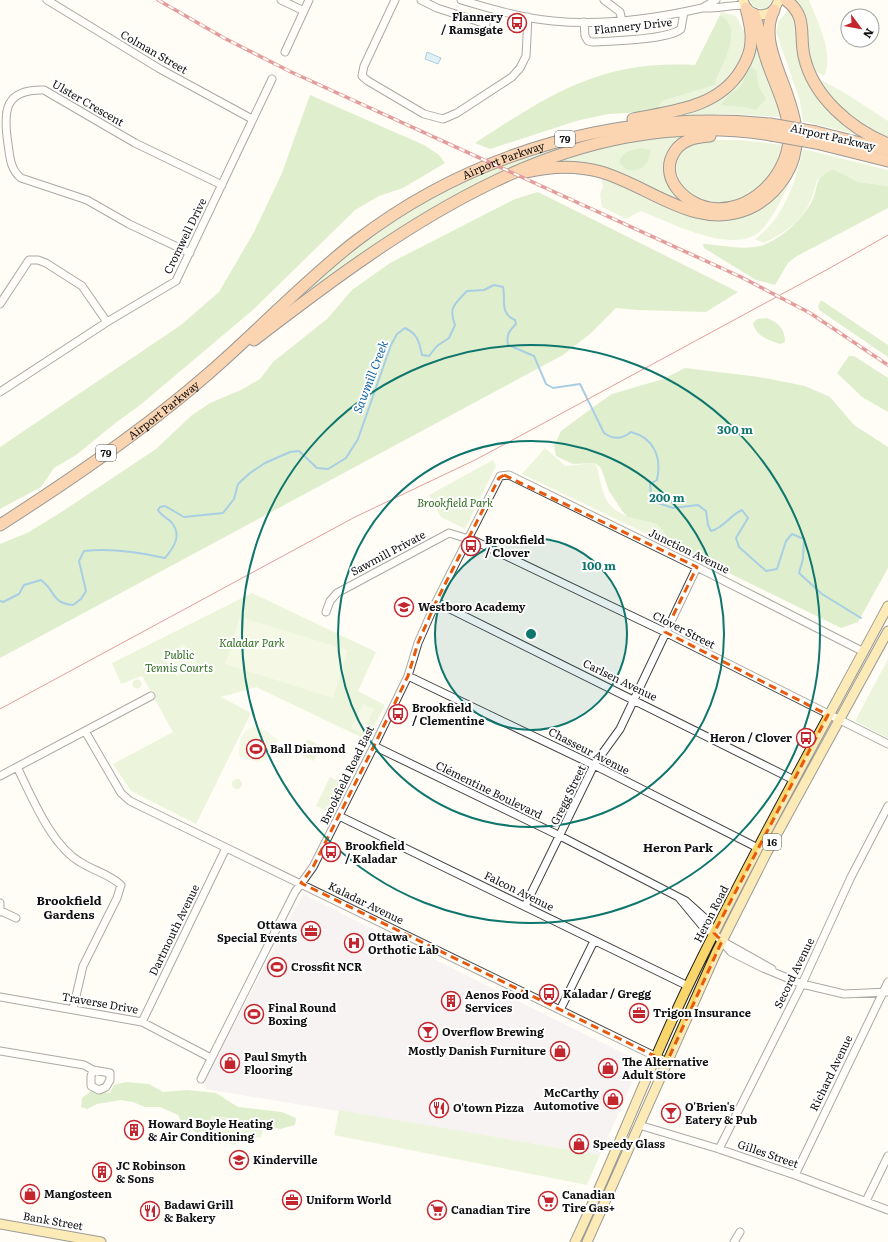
<svg xmlns="http://www.w3.org/2000/svg" width="888" height="1242" font-family="Literata,serif">
<style>
.industrial{fill:#eee6ef}
.green{fill:#d5ebbd}
.forest{fill:#b9dc9c}
.pitch{fill:#e6f2cf}
.water{fill:#b9e0f7;stroke:#3f96cf}
.lines{fill:none;stroke-linecap:round;stroke-linejoin:round}
.stream{stroke:#3f96cf;stroke-width:2}
.minor-casing{stroke:#444;stroke-width:9}
.major-casing{stroke:#222;stroke-width:11}
.highway-casing{stroke:#222;stroke-width:13}
.minor{stroke:#fff;stroke-width:7}
.major{stroke:#f9d66b;stroke-width:9}
.highway{stroke:#f5a25d;stroke-width:11}
.tram{stroke:#c4262e;stroke-width:1}
.rail-casing{stroke:#c4262e;stroke-width:3.5}
.rail{stroke:#fff;stroke-width:2;stroke-dasharray:6;stroke-linecap:butt}
.highway-bridge-casing{stroke:#222;stroke-width:13;stroke-linecap:butt}
.highway-bridge{stroke:#f5a25d;stroke-width:11}
.marked{fill:none;stroke:#e8590c;stroke-width:3;stroke-dasharray:8 5;stroke-linejoin:round}
.ring{fill:none;stroke:#0f766e;stroke-width:2}
.labels{text-anchor:middle;stroke-width:4;stroke-linejoin:round;paint-order:stroke}
.shield{fill:#fff;stroke:#585858;stroke-width:1}
.shield-label{font-size:10px;font-weight:bold;fill:#111}
.poi-label{font-size:11px;font-weight:bold;fill:#111;stroke:#fff;text-anchor:start}
.street-label{font-size:11px;fill:#111;stroke:#fff}
.park-label{font-size:11px;font-style:italic;fill:#2f6b1f;stroke:#fff}
.water-label{font-size:12px;font-style:italic;fill:#1768a6;stroke:#fff}
.neighbourhood-label{font-size:12px;font-weight:bold;fill:#111;stroke:#fff}
.centre{fill:#0f766e;stroke:#fff;stroke-width:2}
.ring-label{font-size:12px;text-anchor:middle;font-weight:bold;fill:#0f766e;stroke:#fff;stroke-width:4;stroke-linejoin:round;paint-order:stroke}
</style>
<rect width="100%" height="100%" fill="#fffdf5"/>
<path class="industrial" d="M303,894l338,168 -41,93 -394,-66 -1,-10z"/>
<path class="green" d="M750,0h22l-4,7 -6,2 -9,-3z
M795,0h14c8,21 26,54 15,76l-11,-7 -5,-17 -3,-38z
M791,6l4,6 7,52 58,69 -1,2 -56,-14 -3,-20 -24,-69 3,-11z
M721,12l15,4 10,19 1,14 -8,16 -15,19 -14,9 -18,8 -34,8 4,-8 53,-16 8,-22 3,-44 -6,-4z
M753,48h7l6,26 15,43 -57,-3 -45,1 37,-14z
M819,79l26,14 43,28v18c-36,-17 -47,-28 -69,-60z
M629,132l-40,9 -45,14 -68,30 -54,30 -113,75 -2,-2 57,-49 42,-29 83,-42 97,-30z
M685,135l-18,30 23,38 -18,-3 -117,-37v-2l56,-16z
M706,140h36l42,5c-3,8 -5,19 -10,26 -9,15 -29,27 -45,30 -23,6 -54,-10 -53,-36 0,-5 2,-14 7,-17 5,-4 16,-6 23,-8z
M803,149l85,21v16l-30,-4 -23,-12 -18,10c-8,35 -21,47 -53,63l-9,-4c28,-19 41,-58 48,-90z
M799,156c-4,17 -12,32 -20,48 -6,11 -13,24 -24,31 -29,17 -86,-13 -114,-24l-15,8 -24,-12 -2,-13 3,-7 -2,-10 90,40 24,4 18,-2 17,-5 17,-9 11,-11z
M545,448l20,18 30,-3c6,13 5,31 16,43 11,12 30,13 45,18 6,1 12,10 17,14l-1,8 -150,-72z
M493,460l3,6 -31,63 -24,-12 -12,-22z
M252,593l124,59 -18,39 27,14 -18,35 -111,-53 -35,10 30,16 -55,111 -65,-33 -18,-27 60,-32 -31,-56 -21,8 -9,-21z
M888,659v79l-33,-17z
M132.5 684a4.5 4.5 0 1 1 9 0a4.5 4.5 0 1 1-9 0Z
M307,739l14,7 -7,15 -14,-7z
M330,777l11,5 -14,29 -11,-5z
M232 784a5 5 0 1 1 10 0a5 5 0 1 1-10 0Z
M339,1110l261,45 -13,30 -253,-50z
M211,1114l53,11 -3,13 -22,-5 -3,12 -31,-6z"/>
<path class="forest" d="M720,15c26,14 0,50 -5,70l-53,16 -4,8 -13,3 -37,2 -32,7 -86,28 -15,-6c76,-49 125,-83 220,-78z
M751,67c9,4 5,12 8,20 2,4 5,8 7,12l-10,11 -11,-3 -24,-2 1,-2 10,-11 7,-4 4,-5 1,-10z
M310,95l114,50 15,10 6,8 -42,25 -24,8 -24,14 -101,99 -115,97 -21,15 -42,34 -22,13 -13,19 -41,22v-62l181,-122 38,-33 35,-60 28,-59z
M640,148l10,2c2,18 -21,29 -31,12 3,-10 12,-12 21,-14z
M831,170h4l23,12 30,4v22l-91,48 -9,7 -13,22 -19,-5 -52,-32 -1,-4h4c17,2 36,6 53,2 20,-6 41,-25 51,-43 9,-16 1,-23 20,-33z
M538,192l200,100 -32,20 -68,-2 -22,-2 -26,26 -27,21 -563,303v-114l29,-12 34,-21 93,-62 36,-34 18,-12 31,-13 19,-11 13,-17 54,-43 25,-29 38,-27 125,-64z
M821,300l67,45v12l-69,-47 -1,-4z
M767,318c12,5 18,11 18,24l-4,2c-11,-3 -26,-8 -28,-21l4,-4z
M849,356h5l34,22v34l-26,-15 -25,-24z
M685,368l74,9 46,9 25,11 24,28 34,22v121l-30,54 -17,6 -163,-80 -21,-24 -29,-7 -5,-5 -14,-21 -8,-23 -6,-5 -22,1 -17,-8 -2,-10 7,-15 38,-28 13,-9 51,-15z
M126,1082l23,2 14,8 24,-2 29,3 22,14 44,5 14,6 -1,7 -15,4 -20,-5 -19,-2 -16,-5 -13,-1 -7,14 -8,3 -15,-9 -4,-9 -18,-8h-15l-12,-5 -12,-2 -24,4 -10,5 -6,-2 1,-9 10,-8 18,3 4,-8z"/>
<path class="pitch" d="M240,617l108,33 -15,48 -108,-34z
M184,644l13,18 -8,7 -14,-19z
M172,652l14,19 -9,6 -13,-18z
M363,704l11,5 -11,24 -12,-5z
M254,726l8,2 16,12c-15,25 -12,26 -39,16 0,-14 1,-24 15,-30z"/>
<path class="water" d="M427,52l14,6 -3,6 -13,-5z"/>
<g class="lines">
<path class="stream" d="M0,601l3,1 16,-8 5,-9 17,-5c15,11 10,23 32,25l8,-6 5,-8 -7,-30 5,-10c28,-3 54,1 81,7 9,-11 17,-22 7,-35 -4,-5 -11,-7 -14,-13l2,-3 5,-1 19,11 39,-4 11,-14 4,-15 12,-11 15,-10 25,-11 9,-1 18,17 11,1 18,-11 12,-19 33,-94 6,-11 8,-6c13,6 14,14 17,27l7,1 8,-10 12,-8 6,-13c-7,-18 0,-21 12,-34l17,-1 10,-5 9,2c3,13 -4,26 12,33l1,4c-7,7 -10,11 -8,21l26,11 12,28 7,4 27,-4 24,49c10,7 18,6 27,-1 23,6 31,25 26,48l-7,4 1,10 4,8 18,6 25,-3 8,6 2,14 3,6c13,-3 19,-16 31,-21l6,8 -12,20 3,9 27,24 11,-2 9,-28 6,-7 12,5 -1,20 -4,14 23,21 39,24"/>
<g class="minor-casing">
<path id="minor" d="M47,0l113,69 92,50
M281,0l23,11
M395,0l-31,66 -2,10 6,5 56,33 19,5 14,-6 55,-36 8,-9 6,-12 2,-39
M421,0l16,8 49,16
M461,0c30,9 61,18 92,21 50,5 101,-2 149,-13 14,1 29,-3 43,-3
M604,0l16,12 2,9
M702,8l14,-8
M584,22l1,14 3,5 4,1c20,-1 76,-2 89,-13l3,-17
M285,52l24,-52
M190,253l-61,-29 -42,-24 -66,-22c-11,-9 -11,-21 -13,-34 -5,-33 -4,-55 36,-54l91,53 87,42
M0,304l29,-44h9l8,3 36,23 25,36
M0,392l107,-70 69,-41 96,-202
M436,602l358,178
M326,612l4,-11 7,-8 112,-60 26,8 190,91 223,112
M408,676l194,93 156,79
M85,731l36,62 9,8 537,261
M374,746l186,90 126,65 21,19 7,13 17,19 32,16 39,16 42,10 44,-2
M17,767c15,30 34,78 63,95 14,9 29,12 41,23l-4,13 -34,68 -10,43
M0,776l151,-80
M339,816l349,170
M680,899l24,29 10,5
M0,903v9
M525,906l69,-141 26,-36 77,-162
M1,911l15,7
M722,941l50,28
M0,997l142,25 69,36
M560,1010l34,-69
M142,1022l84,-174
M0,1051l84,14 9,5 17,3v7l-4,7 -7,3 -8,-4v-10l2,-6
M201,1079l94,-187 18,-25 61,-121 34,-70 10,-33 18,-41 64,-126 9,-1 6,3 182,89 167,85
M639,1125l80,24 76,26 93,35
M719,1149l83,-165 49,-107 37,-71
M795,1175l93,-193
M866,1201l22,-45
M734,1242l6,-10"/>
</g>
<g class="major-casing">
<path id="major" d="M743,0c4,15 19,19 31,10l5,-10
M0,1224l101,18
M575,1242c40,-85 73,-173 114,-258 62,-128 132,-253 199,-378
M587,1242l129,-289 51,-101 121,-221"/>
</g>
<g class="highway-casing">
<g id="highway">
<path d="M786,0c22,17 13,33 18,56 9,41 47,73 84,88"/>
<path d="M633,119c39,-8 85,-11 108,-49 5,-8 10,-18 10,-29 1,-11 -2,-22 -5,-33"/>
<path d="M816,132l72,18"/>
<path d="M710,136c-13,1 -27,3 -35,15 -17,25 8,52 34,57 40,7 78,-31 80,-69 1,-29 -15,-55 -23,-81 -5,-15 -6,-29 -12,-44"/>
<path d="M816,143l72,18"/>
<path d="M526,172c25,-6 50,-7 75,0 49,14 94,59 147,37 16,-7 29,-19 38,-34 36,-60 -36,-119 -12,-165"/>
<path d="M254,340c151,-116 315,-237 517,-205"/>
<path id="s1" d="M0,525c72,-46 144,-95 208,-151 50,-43 95,-92 148,-133 117,-90 267,-132 414,-117"/>
</g>
</g>
<use href="#minor" class="minor"/>
<use href="#major" class="major"/>
<use href="#highway" class="highway"/>
<path class="tram" d="M0,709l355,-192 120,-57 43,-23 312,-169 58,-33"/>
<g class="rail-casing">
<path id="rail" d="M158,0l66,38 65,33 452,206 69,36 78,52"/>
</g>
<use href="#rail" class="rail"/>
<g class="highway-bridge-casing">
<path id="highway-bridge" d="M770,124l46,8
M771,135l45,8"/>
</g>
<use href="#highway-bridge" class="highway-bridge"/>
</g>
<path d="M0 0H888V1242H0ZM504,475l193,92 -32,65 163,83 -114,218 8,8 -55,121 -366,-179 12,-16 61,-121 34,-70 10,-33 18,-41 63,-124z" fill="#fffdf5" fill-opacity=".55" fill-rule="evenodd"/>
<path class="marked" d="M504,475l193,92 -32,65 163,83 -114,218 8,8 -55,121 -366,-179 12,-16 61,-121 34,-70 10,-33 18,-41 63,-124z"/>
<circle cx="531" cy="634" r="96" fill="#0f766e" fill-opacity=".12"/>
<g class="ring">
<circle cx="531" cy="634" r="96"/>
<circle cx="531" cy="634" r="193"/>
<circle cx="531" cy="634" r="289"/>
</g>
<defs>
<g id="bus-ring" transform="scale(1)"><circle r="9.5" fill="#fff" stroke="#c4262e" stroke-width="1.5"/><path d="M-5-6H5V4H4V6H2V4H-2V6H-4V4H-5ZM-3.5-4V0h7V-4ZM-3.5 1.2v1.5H-2V1.2ZM2 1.2v1.5H3.5V1.2Z" fill="#c4262e"/></g>
<g id="school-ring" transform="scale(1)"><circle r="9.5" fill="#fff" stroke="#c4262e" stroke-width="1.5"/><path d="M0-5L7-2L0 1L-7-2ZM-4 1L0 2.5L4 1V4Q0 6-4 4Z" fill="#c4262e"/></g>
<g id="stadium-ring" transform="scale(1)"><circle r="9.5" fill="#fff" stroke="#c4262e" stroke-width="1.5"/><path d="M0-5a6.5 5 0 1 0 0 10a6.5 5 0 1 0 0-10ZM-3.5-1.8h7v3.6h-7Z" fill="#c4262e"/></g>
<g id="office-ring" transform="scale(1)"><circle r="9.5" fill="#fff" stroke="#c4262e" stroke-width="1.5"/><path d="M-6-3h4V-5.5h4V-3h4V5H-6ZM-1-4.5V-3h2v-1.5ZM-6 0V1H6V0Z" fill="#c4262e"/></g>
<g id="hospital-ring" transform="scale(1)"><circle r="9.5" fill="#fff" stroke="#c4262e" stroke-width="1.5"/><path d="M-5-5h3v3.5h4V-5h3V5h-3V1.5h-4V5h-3Z" fill="#c4262e"/></g>
<g id="building-ring" transform="scale(1)"><circle r="9.5" fill="#fff" stroke="#c4262e" stroke-width="1.5"/><path d="M-4-6H4V6H1V3H-1V6H-4ZM-2.5-4.3h1.7v1.8h-1.7ZM.8-4.3h1.7v1.8H.8ZM-2.5-1h1.7V.8h-1.7ZM.8-1h1.7V.8H.8Z" fill="#c4262e"/></g>
<g id="bar-ring" transform="scale(1)"><circle r="9.5" fill="#fff" stroke="#c4262e" stroke-width="1.5"/><path d="M-6-5H6L.8 .8V4.5H3.5V6h-7V4.5H-.8V.8Z" fill="#c4262e"/></g>
<g id="shop-ring" transform="scale(1)"><circle r="9.5" fill="#fff" stroke="#c4262e" stroke-width="1.5"/><path d="M-5-2.5h2.3a2.7 3.5 0 0 1 5.4 0H5L5.5 6h-11ZM-1.5-2.5h3a1.5 2.3 0 0 0-3 0Z" fill="#c4262e"/></g>
<g id="restaurant-ring" transform="scale(1)"><circle r="9.5" fill="#fff" stroke="#c4262e" stroke-width="1.5"/><path d="M-5-6h1v4h1v-4h1v4h1v-4h1v5L-1.5 .5V6h-2V.5L-5-1ZM5-6V6H3V1.5H1.5Q1.5-4 5-6Z" fill="#c4262e"/></g>
<g id="supermarket-ring" transform="scale(1)"><circle r="9.5" fill="#fff" stroke="#c4262e" stroke-width="1.5"/><path d="M-6-5.5h2.5l.6 2H6L4.5 2H-2.5L-4.4-4H-6ZM-1.5 3.2a1.3 1.3 0 1 0 .1 0ZM3 3.2a1.3 1.3 0 1 0 .1 0Z" fill="#c4262e"/></g>
</defs>
<g fill-rule="evenodd">
<use href="#bus-ring" x="517" y="23"/>
<use href="#bus-ring" x="471" y="546"/>
<use href="#school-ring" x="404" y="607"/>
<use href="#bus-ring" x="398" y="714"/>
<use href="#bus-ring" x="806" y="738"/>
<use href="#stadium-ring" x="256" y="749"/>
<use href="#bus-ring" x="331" y="852"/>
<use href="#office-ring" x="311" y="931"/>
<use href="#hospital-ring" x="354" y="943"/>
<use href="#stadium-ring" x="277" y="967"/>
<use href="#bus-ring" x="549" y="994"/>
<use href="#building-ring" x="451" y="1001"/>
<use href="#office-ring" x="639" y="1013"/>
<use href="#stadium-ring" x="254" y="1014"/>
<use href="#bar-ring" x="428" y="1032"/>
<use href="#shop-ring" x="560" y="1051"/>
<use href="#shop-ring" x="230" y="1063"/>
<use href="#shop-ring" x="608" y="1068"/>
<use href="#shop-ring" x="613" y="1099"/>
<use href="#restaurant-ring" x="439" y="1108"/>
<use href="#bar-ring" x="671" y="1113"/>
<use href="#building-ring" x="134" y="1130"/>
<use href="#shop-ring" x="579" y="1144"/>
<use href="#school-ring" x="239" y="1160"/>
<use href="#building-ring" x="102" y="1172"/>
<use href="#shop-ring" x="30" y="1194"/>
<use href="#office-ring" x="292" y="1200"/>
<use href="#supermarket-ring" x="548" y="1201"/>
<use href="#supermarket-ring" x="437" y="1210"/>
<use href="#restaurant-ring" x="150" y="1211"/>
</g>
<g class="labels">
<g class="shield">
<rect x="555" y="131" width="20" height="16" rx="3"/>
<rect x="96" y="445" width="20" height="16" rx="3"/>
<rect x="763" y="834" width="18" height="16" rx="3"/>
</g>
<g class="shield-label">
<text x="565" y="143">79</text>
<text x="106" y="457">79</text>
<text x="772" y="846">16</text>
</g>
<g class="poi-label">
<text x="503" y="21" text-anchor="end">Flannery<tspan x="503" dy="13">/ Ramsgate</tspan></text>
<text x="485" y="544">Brookfield<tspan x="485" dy="13">/ Clover</tspan></text>
<text x="418" y="611">Westboro Academy</text>
<text x="412" y="712">Brookfield<tspan x="412" dy="13">/ Clementine</tspan></text>
<text x="792" y="742" text-anchor="end">Heron / Clover</text>
<text x="270" y="753">Ball Diamond</text>
<text x="345" y="850">Brookfield<tspan x="345" dy="13">/ Kaladar</tspan></text>
<text x="297" y="929" text-anchor="end">Ottawa<tspan x="297" dy="13">Special Events</tspan></text>
<text x="368" y="941">Ottawa<tspan x="368" dy="13">Orthotic Lab</tspan></text>
<text x="291" y="971">Crossfit NCR</text>
<text x="563" y="998">Kaladar / Gregg</text>
<text x="465" y="999">Aenos Food<tspan x="465" dy="13">Services</tspan></text>
<text x="268" y="1012">Final Round<tspan x="268" dy="13">Boxing</tspan></text>
<text x="653" y="1017">Trigon Insurance</text>
<text x="442" y="1036">Overflow Brewing</text>
<text x="546" y="1055" text-anchor="end">Mostly Danish Furniture</text>
<text x="244" y="1061">Paul Smyth<tspan x="244" dy="13">Flooring</tspan></text>
<text x="622" y="1066">The Alternative<tspan x="622" dy="13">Adult Store</tspan></text>
<text x="599" y="1097" text-anchor="end">McCarthy<tspan x="599" dy="13">Automotive</tspan></text>
<text x="685" y="1111">O'Brien's<tspan x="685" dy="13">Eatery &amp; Pub</tspan></text>
<text x="453" y="1112">O'town Pizza</text>
<text x="148" y="1128">Howard Boyle Heating<tspan x="148" dy="13">&amp; Air Conditioning</tspan></text>
<text x="593" y="1148">Speedy Glass</text>
<text x="253" y="1164">Kinderville</text>
<text x="116" y="1170">JC Robinson<tspan x="116" dy="13">&amp; Sons</tspan></text>
<text x="44" y="1198">Mangosteen</text>
<text x="562" y="1199">Canadian<tspan x="562" dy="13">Tire Gas+</tspan></text>
<text x="306" y="1204">Uniform World</text>
<text x="164" y="1209">Badawi Grill<tspan x="164" dy="13">&amp; Bakery</tspan></text>
<text x="451" y="1214">Canadian Tire</text>
</g>
<g class="street-label">
<text transform="translate(633 26) rotate(-6)" y="4">Flannery Drive</text>
<text transform="translate(154 52) rotate(30)" y="4">Colman Street</text>
<text transform="translate(88 103) rotate(30)" y="4">Ulster Crescent</text>
<text transform="translate(833 137) rotate(13)" y="4">Airport Parkway</text>
<text dy="4" stroke="none"><textPath href="#s1" startOffset="625">Airport Parkway</textPath></text>
<text transform="translate(185 236) rotate(-64)" y="4">Cromwell Drive</text>
<text dy="4" stroke="none"><textPath href="#s1" startOffset="200">Airport Parkway</textPath></text>
<text transform="translate(689 551) rotate(26)" y="4">Junction Avenue</text>
<text transform="translate(388 553) rotate(-28)" y="4">Sawmill Private</text>
<text transform="translate(684 630) rotate(27)" y="4">Clover Street</text>
<text transform="translate(620 680) rotate(26)" y="4">Carlsen Avenue</text>
<text transform="translate(589 751) rotate(27)" y="4">Chasseur Avenue</text>
<text transform="translate(347 775) rotate(-64)" y="4">Brookfield Road East</text>
<text transform="translate(489 790) rotate(26)" y="4">Clémentine Boulevard</text>
<text transform="translate(568 795) rotate(-64)" y="4">Gregg Street</text>
<text transform="translate(519 891) rotate(26)" y="4">Falcon Avenue</text>
<text transform="translate(366 903) rotate(26)" y="4">Kaladar Avenue</text>
<text transform="translate(711 914) rotate(-63)" y="4">Heron Road</text>
<text transform="translate(174 930) rotate(-64)" y="4">Dartmouth Avenue</text>
<text transform="translate(794 973) rotate(-64)" y="4">Secord Avenue</text>
<text transform="translate(100 1003) rotate(10)" y="4">Traverse Drive</text>
<text transform="translate(831 1073) rotate(-64)" y="4">Richard Avenue</text>
<text transform="translate(768 1154) rotate(19)" y="4">Gilles Street</text>
<text transform="translate(53 1221) rotate(10)" y="4">Bank Street</text>
</g>
<g class="park-label">
<text x="455" y="507">Brookfield Park</text>
<text x="252" y="647">Kaladar Park</text>
<text x="179" y="659">Public<tspan x="179" dy="13">Tennis Courts</tspan></text>
</g>
<g class="water-label">
<text transform="translate(371 377) rotate(-69)" y="4">Sawmill Creek</text>
</g>
<g class="neighbourhood-label">
<text x="678" y="852">Heron Park</text>
<text x="69" y="905">Brookfield<tspan x="69" dy="14">Gardens</tspan></text>
</g>
</g>
<circle cx="531" cy="634" r="6" class="centre"/>
<g class="ring-label">
<text x="735" y="434">300 m</text>
<text x="667" y="502">200 m</text>
<text x="599" y="570">100 m</text>
</g>
<g transform="translate(860 28) rotate(122)"><circle r="19" fill="#ffffff" stroke="#a0a0a0"/>
<path d="M0-3L7 15L0 10L-7 15Z" fill="#c4262e"/>
<text y="-6" font-size="11" font-weight="bold" text-anchor="middle" fill="#111111">N</text>
</g>
</svg>
